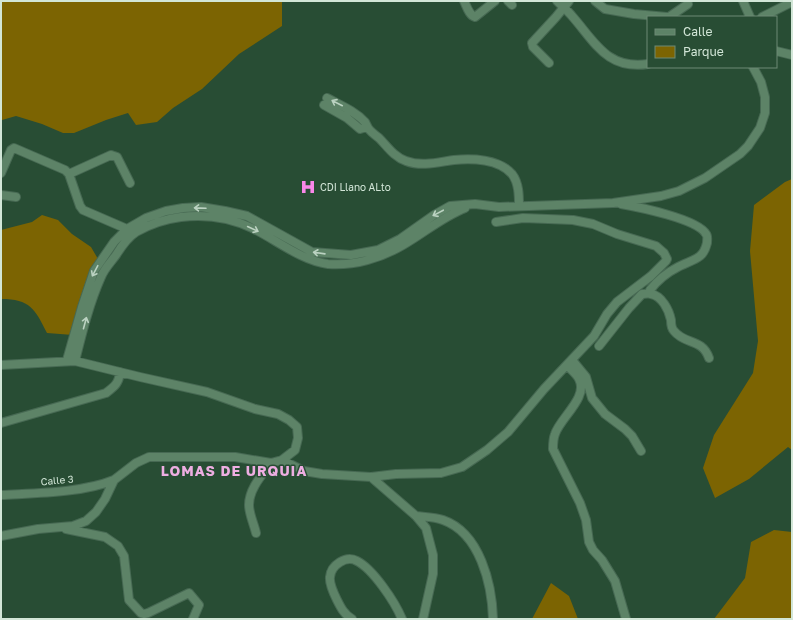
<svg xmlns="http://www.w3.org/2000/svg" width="793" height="620" font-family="'Golos Text',sans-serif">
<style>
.green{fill:#7c6402}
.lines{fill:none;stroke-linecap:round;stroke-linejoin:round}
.minor-casing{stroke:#476953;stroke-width:10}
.minor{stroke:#5d8367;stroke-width:8}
.oneway{stroke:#bbd2c1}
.labels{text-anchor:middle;stroke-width:3;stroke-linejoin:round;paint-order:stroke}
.poi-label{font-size:10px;fill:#d2e6d7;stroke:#284d34;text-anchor:start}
.street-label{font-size:10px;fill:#d2e6d7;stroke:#284d34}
.district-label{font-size:14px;font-weight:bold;letter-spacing:1px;fill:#eeaee2;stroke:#284d34}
</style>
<rect width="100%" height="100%" fill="#284d34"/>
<path class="green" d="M1,1h281v25l-43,28 -37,35 -29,19 -16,14 -21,3 -8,-12 -22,7 -32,13h-11l-21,-9 -26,-8 -14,4 -1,2z
M792,179v271l-4,-3 -39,32 -34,19 -12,-30 11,-33 39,-62 5,-32 -8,-90 4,-46 31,-23z
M42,215l16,5 14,14 19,13 7,12 -25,76 -26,-2c-12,-24 -17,-34 -46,-34v-69l31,-8z
M774,530l18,2v87h-78l31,-41 6,-36z
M551,583l18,13 9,23h-46z"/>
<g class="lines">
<g class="minor-casing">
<path id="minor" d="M464,1c3,6 5,14 11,16l20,-16
M508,1l4,4
M557,1c5,5 11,10 15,15 23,26 35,54 76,48
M595,1l10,8 29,5 33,3
M743,1l7,16
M669,17l19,-13
M762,17l30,-15
M776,51l16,4
M549,63l-16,-16 -1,-4 24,-26 13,-16
M327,98c13,7 28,13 38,24 1,2 2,4 3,6 2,3 7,7 11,10 8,8 15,19 27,23 16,6 33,1 48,-1 18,-2 45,-1 58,14 7,9 7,22 7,32
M324,105l23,13 13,11 7,-2
M1,173l10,-23 3,-2 51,22 4,4 11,32 3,4 44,19
M69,174l42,-19 6,2 13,26
M1,195l15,2
M621,204c17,3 77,15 85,30 2,2 1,6 1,9 -1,4 -3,10 -7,13 -6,5 -15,7 -22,11 -10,5 -21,14 -28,23l1,4
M599,346l30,-38 13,-14c3,0 6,-1 9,0 11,2 18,16 20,26 0,4 0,8 3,11 11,14 28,7 35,27
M67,360l15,-53 12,-36 20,-29 13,-13 19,-11 20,-7 17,-3 18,-1 24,4 22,5 65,36 39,3 27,-5 22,-11 34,-24 16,-9 25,-2 24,3 114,-4 48,-7 18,-5 26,-13 35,-24 8,-8 12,-18 5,-15v-16l-4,-15 -8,-15
M572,360l14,17 6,21 13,16 20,15 7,7 9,15
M75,361c7,-28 14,-57 26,-84 3,-8 10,-15 15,-22 5,-8 12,-18 20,-23 14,-8 29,-13 45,-15 25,-3 48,0 71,11 23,11 50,33 76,36 26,2 53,-6 75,-19 21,-12 39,-28 62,-37
M1,365l74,-4 65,16 67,15 48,17 23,5 11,6 8,7 1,11 -3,12 -13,10 -11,3 -36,-6h-86l-13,6 -22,17 -9,19 -9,13 -10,9 -13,5 -35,3 -37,7
M567,365c4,5 10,9 12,14 10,18 -19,39 -24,55 -2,5 -2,10 -2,15l27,54 6,17 3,22 4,8 9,10 13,21 11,38
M1,423l105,-30c9,-7 13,-10 14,-21
M282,460l22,11 18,3 49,3 25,-3 45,-1 21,-6 25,-17 21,-18 36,-43 50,-53 13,-22 10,-12 34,-26 15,-15 1,-2 -3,-6 -8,-7 -39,-12 -24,-10 -20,-4 -50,-2 -27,4
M371,477l45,39 10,12 7,27v19l-10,45
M1,495c34,-2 81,-2 113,-15
M416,516c9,1 19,1 27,4 37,13 49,64 50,99
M66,529l39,8 13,9 6,10 5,44 12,13 3,1 4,-1 41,-20 10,12 -6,14
M256,533c-2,-9 -7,-19 -7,-28 0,-16 13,-30 22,-42
M352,619c-8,-5 -11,-11 -15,-19 -3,-6 -8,-16 -7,-23 1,-12 16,-22 27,-16 16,8 38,41 45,58"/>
</g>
<use href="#minor" class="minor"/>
</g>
<defs><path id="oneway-shaft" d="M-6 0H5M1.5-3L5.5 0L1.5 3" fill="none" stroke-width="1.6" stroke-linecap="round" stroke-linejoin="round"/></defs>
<g class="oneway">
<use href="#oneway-shaft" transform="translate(337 103) rotate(-153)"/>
<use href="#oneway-shaft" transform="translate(200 208) rotate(-178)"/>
<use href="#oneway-shaft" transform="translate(438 213) rotate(152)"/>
<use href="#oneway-shaft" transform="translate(253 229) rotate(25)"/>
<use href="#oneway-shaft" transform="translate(319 253) rotate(-172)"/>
<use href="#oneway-shaft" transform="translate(95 271) rotate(118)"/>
<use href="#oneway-shaft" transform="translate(85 323) rotate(-75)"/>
</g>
<defs>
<g id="hospital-bare" transform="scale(1.2)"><path d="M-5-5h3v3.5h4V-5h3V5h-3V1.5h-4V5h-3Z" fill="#f987e9" stroke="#284d34" stroke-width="2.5" paint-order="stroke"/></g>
</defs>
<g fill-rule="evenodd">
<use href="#hospital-bare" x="308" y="187"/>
</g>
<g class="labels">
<g class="poi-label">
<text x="320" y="191">CDI Llano ALto</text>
</g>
<g class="street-label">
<text transform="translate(57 480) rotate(-5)" y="4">Calle 3</text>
</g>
<g class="district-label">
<text x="234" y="476">LOMAS DE URQUIA</text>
</g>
</g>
<rect width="793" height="620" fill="none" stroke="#d2e6d7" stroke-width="4"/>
<rect x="647" y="16" width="130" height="52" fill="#284d34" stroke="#6c8a75"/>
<rect x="655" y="29" width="20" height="6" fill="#5d8367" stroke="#6c8a75"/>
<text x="683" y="36" font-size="12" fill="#d2e6d7">Calle</text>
<rect x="655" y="46" width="20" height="12" fill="#7c6402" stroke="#6c8a75"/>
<text x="683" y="56" font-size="12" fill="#d2e6d7">Parque</text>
</svg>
